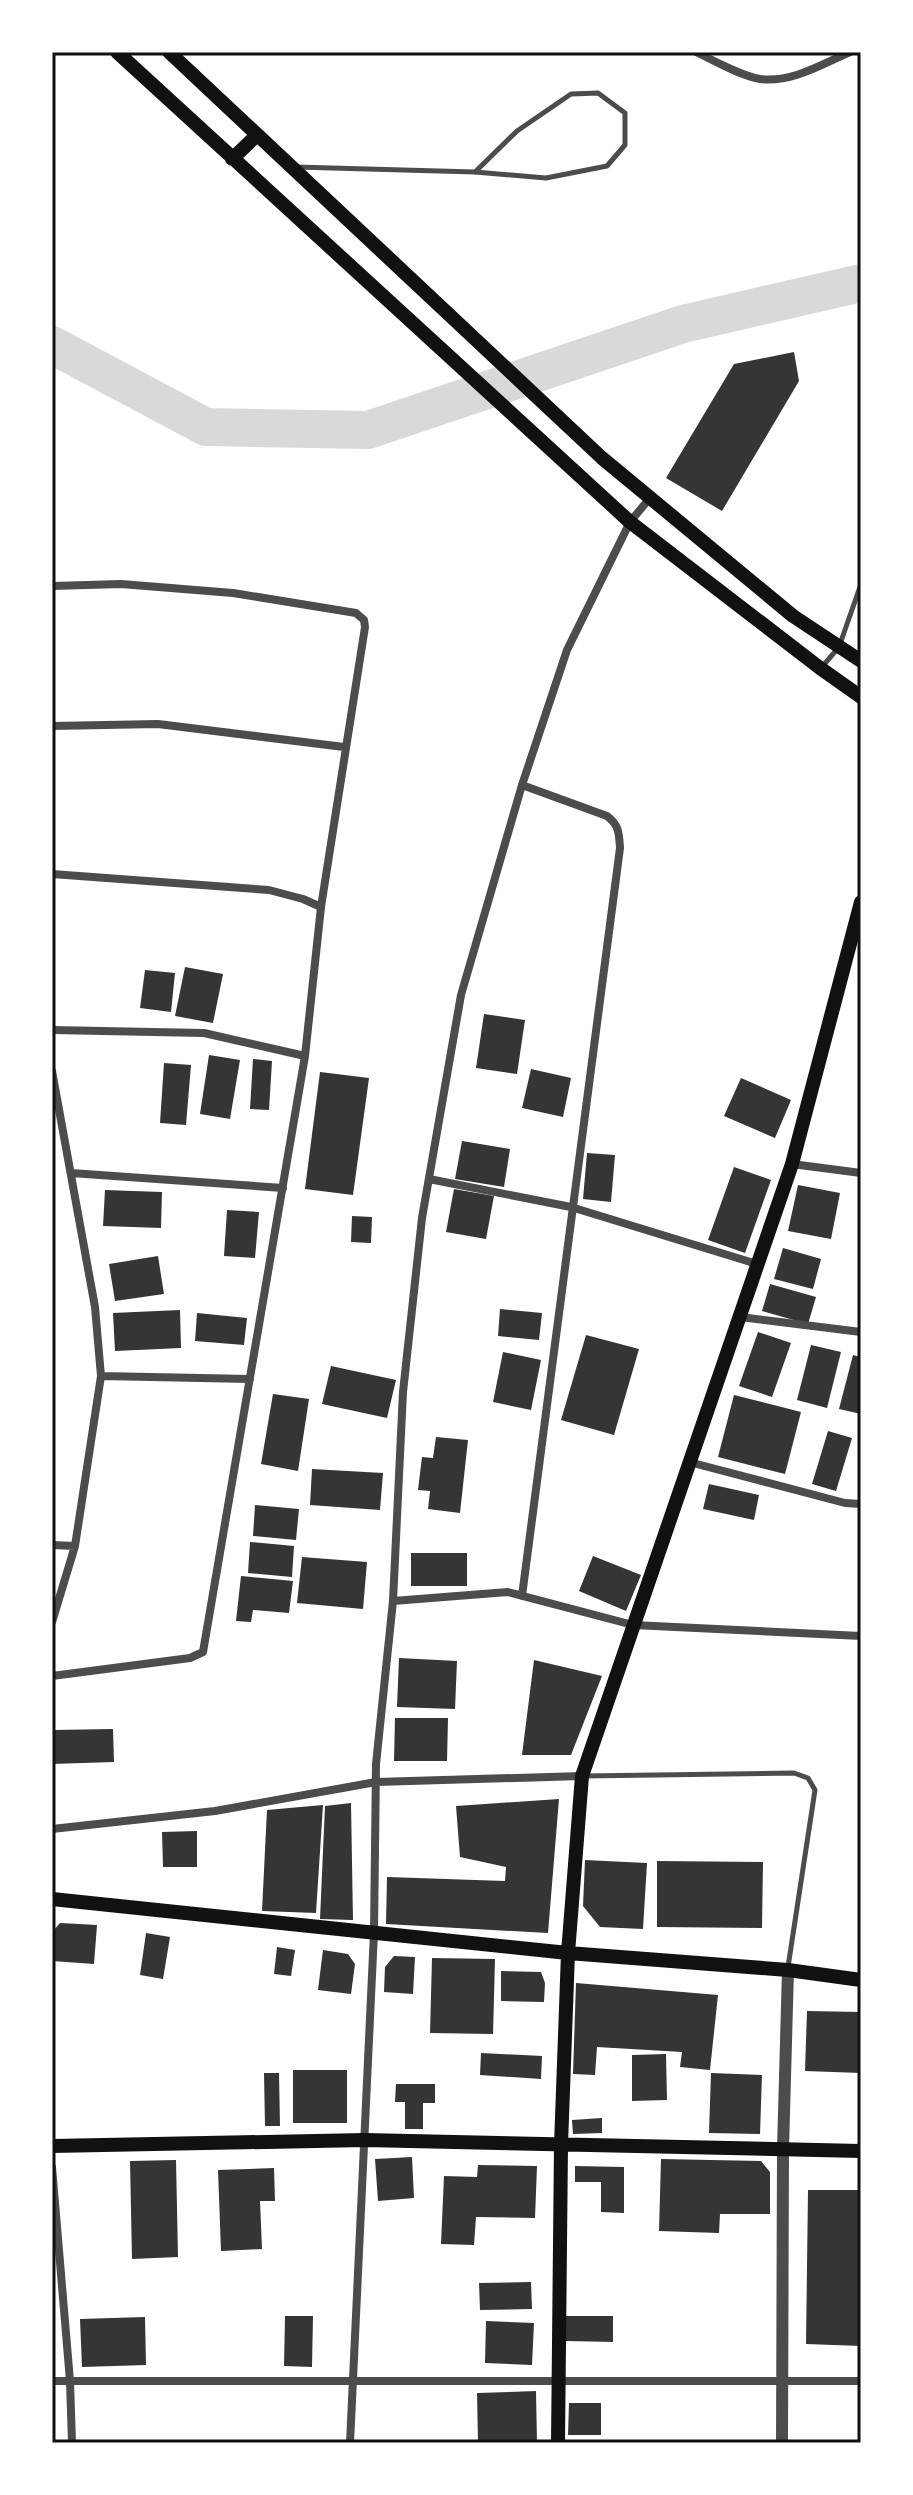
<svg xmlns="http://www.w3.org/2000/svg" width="913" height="2495" font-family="Helvetica,sans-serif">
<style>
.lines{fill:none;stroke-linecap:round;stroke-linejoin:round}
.river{stroke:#d9d9d9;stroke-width:38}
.building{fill:#353535}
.service{stroke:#4c4c4c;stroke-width:5}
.minor{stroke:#4c4c4c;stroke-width:8}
.tertiary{stroke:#4c4c4c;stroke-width:12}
.secondary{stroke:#111;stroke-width:14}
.primary{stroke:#111;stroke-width:14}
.neatline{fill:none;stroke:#111;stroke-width:3}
</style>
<rect width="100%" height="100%" fill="#fff"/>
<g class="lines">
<path class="river" d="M52,345l154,82 162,3 315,-106 178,-41"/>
</g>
<path class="building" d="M794,352l5,29 -77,130 -56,-33 68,-114z
M185,967l38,7 -10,49 -38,-7z
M145,970l30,3 -4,39 -31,-4z
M484,1014l41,6 -8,54 -41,-6z
M209,1055l31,5 -10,59 -30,-5z
M253,1059l19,2 -3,49 -19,-1z
M164,1063l27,2 -5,60 -26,-2z
M531,1069l40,9 -8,39 -41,-9z
M320,1072l49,6 -16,117 -48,-6z
M741,1078l50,22 -16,38 -51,-22z
M462,1141l48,8 -6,38 -49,-8z
M587,1153l28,2 -4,47 -28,-3z
M734,1167l37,13 -26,73 -37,-13z
M798,1185l42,8 -9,46 -43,-8z
M454,1189l40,7 -8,43 -40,-7z
M105,1190l57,2 -1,36 -58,-2z
M227,1210l32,2 -4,46 -31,-2z
M352,1216l20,1 -1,26 -20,-1z
M783,1248l38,11 -8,30 -39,-10z
M158,1256l6,38 -49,7 -6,-37z
M770,1284l46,13 -8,27 -46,-13z
M500,1309l42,4 -3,27 -41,-4z
M180,1310l1,38 -66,3 -2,-38z
M197,1313l50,5 -3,27 -49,-4z
M758,1332l33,11 -19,54 -33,-11z
M586,1335l53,14 -25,86 -53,-15z
M811,1345l30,7 -14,56 -30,-8z
M503,1352l38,8 -10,50 -38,-8z
M853,1355l8,2v57l-22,-5z
M331,1366l65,14 -9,38 -65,-14z
M273,1394l36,5 -11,72 -37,-7z
M734,1395l67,17 -16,62 -67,-17z
M828,1431l24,7 -16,53 -24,-7z
M436,1437l32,3 -8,73 -32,-4 2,-18 -12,-1 4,-33 11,1z
M312,1469l71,4 -3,37 -70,-5z
M709,1484l50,11 -5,25 -51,-11z
M255,1505l44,4 -3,31 -43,-4z
M250,1542l44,4 -2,31 -44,-4z
M411,1553h56v33h-56z
M593,1556l48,19 -15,36 -47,-20z
M302,1557l65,5 -4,47 -66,-6z
M241,1576l52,5 -4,32 -36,-3 -2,12 -15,-1z
M399,1658l58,3 -2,48 -58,-2z
M534,1660l68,16 -31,79h-49z
M395,1718h53l-1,43h-53z
M113,1729l1,33 -62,2v-34z
M559,1799l-11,134 -162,-9 1,-47 118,4 1,-14 -46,-10 -4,-51z
M351,1803l2,117 -33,-1 5,-113z
M323,1805l-7,108 -54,-2 5,-101z
M197,1831v36h-34l-1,-35z
M585,1860l62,3 -4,66 -43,-2 -17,-21z
M657,1861l106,1 -1,66 -105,-1z
M60,1923l37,2 -3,39 -42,-3 1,-30z
M146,1933l24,4 -7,42 -23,-4z
M277,1947l18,3 -4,26 -17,-2z
M323,1950l25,4 7,10 -4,30 -33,-4z
M394,1956l21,1 -2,37 -29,-2 1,-25z
M432,1958l63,1 -2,75 -63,-1z
M501,1971l40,1 4,11 -1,19 -43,-1z
M576,1983l142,12 -8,75 -30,-3 2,-15 -85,-5 -2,28 -22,-1z
M807,2011l54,1v61l-56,-2z
M481,2053l61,3 -1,23 -61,-4z
M666,2054l1,46 -35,1v-46z
M293,2070h54v53h-54z
M264,2073h15l1,53h-15z
M711,2073l51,2 -2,59 -51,-1z
M396,2084h39v19h-12v26h-18v-27h-10z
M602,2118v15l-29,1 -1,-14z
M412,2157l2,41 -36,3 -3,-42z
M661,2159l100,2 9,11v42h-50l-1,19 -60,-2z
M176,2160l2,97 -46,2 -2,-98z
M478,2165l59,1 -2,52 -59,-1 -2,28 -33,-1 3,-68 33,1z
M575,2166l49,1v46l-23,-1v-30h-26z
M274,2168l1,33h-15l2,48 -41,2 -3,-81z
M808,2190h53v156l-55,-2z
M531,2282l1,27 -52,1 -1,-27z
M285,2316h28l-1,51 -28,-1z
M566,2316h47v26l-47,-1z
M145,2317l1,48 -64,2 -2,-48z
M486,2321l48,2 -2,42 -47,-2z
M536,2391l1,52h-59l-1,-50z
M569,2403h32v32h-33z"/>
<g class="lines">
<path class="service" d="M296,167l179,5 71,6 61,-12 18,-21v-32l-27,-20 -27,1 -54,37 -42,41
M821,668l18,-21 22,-63
M583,1776l211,-3 14,5 7,12 -27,177"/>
<path class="minor" d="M696,52c19,9 43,23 64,27 32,4 62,-15 90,-27
M52,586l69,-2 112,9 123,20 8,7 1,7 -44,280 -16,149 -102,596 -13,6 -138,18
M52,726l106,-2 186,23
M52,874l217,16 34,9 18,8
M52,1030l152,3 101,23
M52,1071l43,236 6,69 -26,170 -23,76
M792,1164l69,9
M71,1173l212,15
M429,1179l142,28 186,57
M740,1317l121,15
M101,1376l149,3
M689,1462l156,41 16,1
M52,1545l23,1
M522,1596l98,-748c-1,-15 -1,-23 -13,-32l-85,-31
M393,1601l115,-9 125,33 228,11
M52,1829l163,-18 161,-29 206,-6
M52,2167l18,214 2,62
M52,2381h809
M350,2443l24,-510 2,-169 17,-163 10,-209 19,-174 39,-223 61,-210 45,-135 63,-128 19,-23"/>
<path class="tertiary" d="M782,2443l1,-294 5,-179"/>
<path class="secondary" d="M52,1899l516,54 220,17 73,10
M52,2146l313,-6 496,11
M558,2443l3,-298 7,-192 14,-177 210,-612 69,-262"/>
<path class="primary" d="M117,52l513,470 190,146 41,29
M169,52l433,406 191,158 68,45
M232,159l25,-24"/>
</g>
<rect width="913" height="2495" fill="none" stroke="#ffffff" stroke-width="108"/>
<rect x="54" y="54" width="805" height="2387" class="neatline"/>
</svg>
